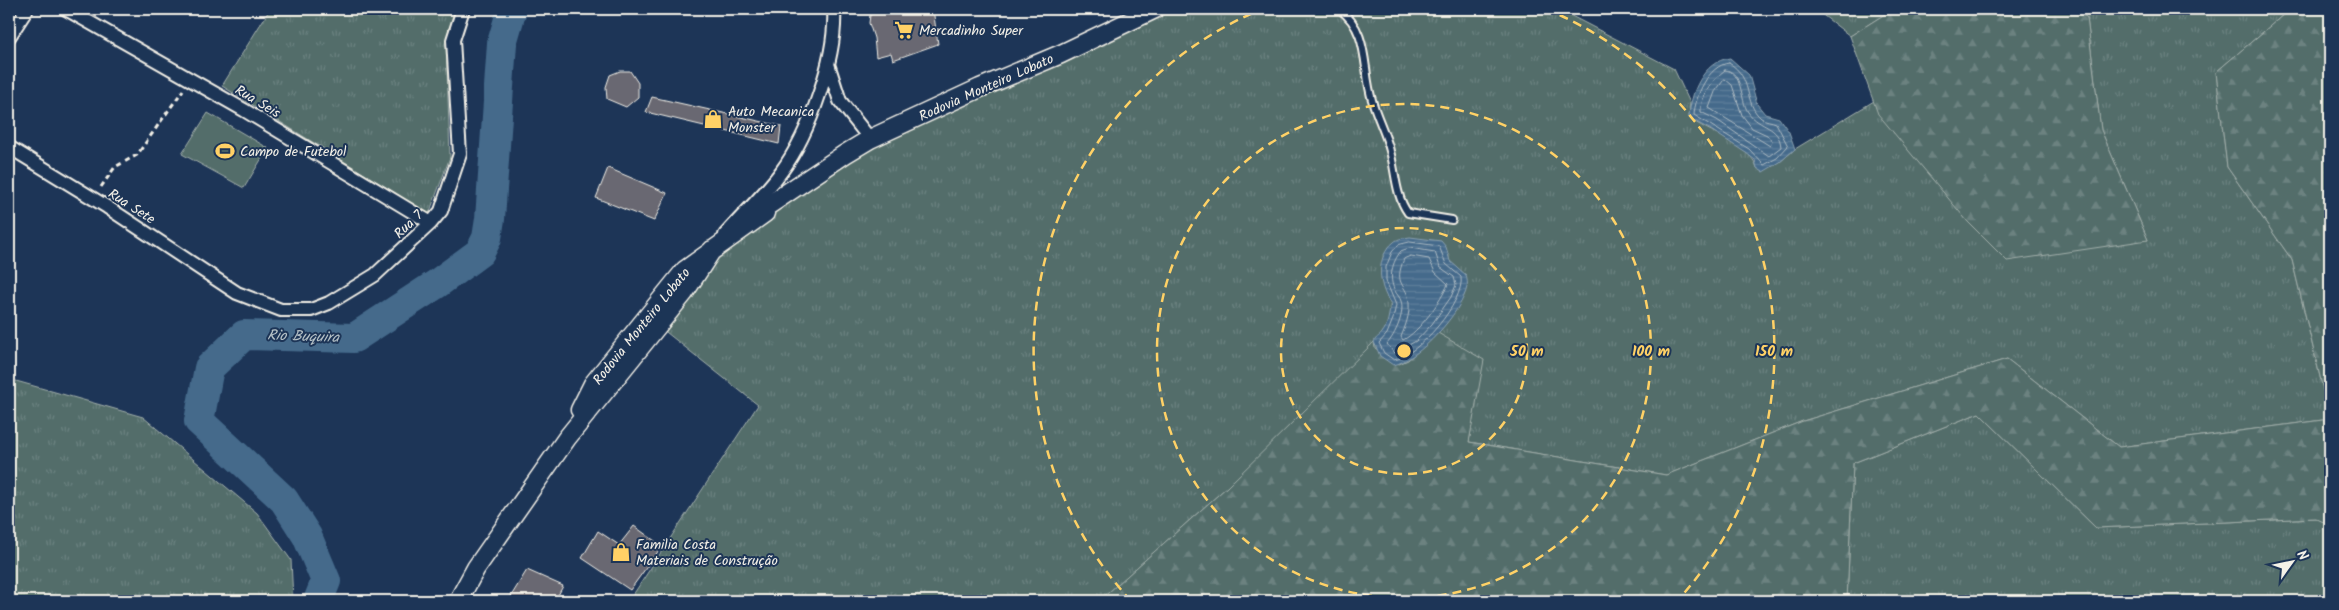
<svg xmlns="http://www.w3.org/2000/svg" width="2339" height="610" font-family="Kalam,sans-serif">
<style>
.grass{fill:url(#grass-tufts);stroke:#a3afaa}
.forest{fill:url(#forest-firs);stroke:#a3afaa}
.park{fill:#526d6b;stroke:#a3afaa}
.water{fill:url(#water-rules);stroke:#8aa0b0}
.lines{fill:none;stroke-linecap:round;stroke-linejoin:round}
.shore{stroke:#aebbc3;stroke-width:1}
.river{stroke:#446a8b;stroke-width:30}
.building{fill:#696872;stroke:#f4f1e8}
.lane-casing{stroke:#f4f1e8;stroke-width:10}
.street-casing{stroke:#f4f1e8;stroke-width:16}
.secondary-casing{stroke:#f4f1e8;stroke-width:21}
.path{stroke:#f4f1e8;stroke-width:3;stroke-dasharray:5 4;stroke-linecap:butt}
.lane{stroke:#1d3557;stroke-width:6}
.street{stroke:#1d3557;stroke-width:12}
.secondary{stroke:#1d3557;stroke-width:18}
.ring{fill:none;stroke:#ffd166;stroke-width:2.5;stroke-dasharray:9 6}
.labels{text-anchor:middle;stroke-width:4;stroke-linejoin:round;paint-order:stroke}
.poi-label{font-size:14px;fill:#f4f1e8;stroke:#1d3557;text-anchor:start}
.street-label{font-size:14px;fill:#f4f1e8;stroke:#1d3557}
.water-label{font-size:15px;font-style:italic;fill:#b6c2c7;stroke:#1d3557}
.centre{fill:#ffd166;stroke:#1d3557;stroke-width:2.5}
.ring-label{font-size:15px;text-anchor:middle;font-weight:bold;fill:#ffd166;stroke:#1d3557;stroke-width:4;stroke-linejoin:round;paint-order:stroke}
</style>
<defs>
<pattern id="grass-tufts" width="24" height="20" patternUnits="userSpaceOnUse" patternTransform="scale(1.25)"><rect width="24" height="20" fill="#526d6b"/><path d="M3 7l-1-3M5 7V3M7 7l1-3M15 17l-1-3M17 17v-4M19 17l1-3" fill="none" stroke="#6c8280"/></pattern>
<pattern id="forest-firs" width="22" height="20" patternUnits="userSpaceOnUse" patternTransform="scale(1.25)"><rect width="22" height="20" fill="#526d6b"/><path d="M5 1l3.5 6h-7zM16 11l3.5 6h-7z" fill="#6c8280"/></pattern>
<pattern id="water-rules" width="6" height="5" patternUnits="userSpaceOnUse" patternTransform="scale(1.25)"><rect width="6" height="5" fill="#446a8b"/><path d="M0 2.5h6" fill="none" stroke="#60809b"/></pattern>
</defs>
<rect width="100%" height="100%" fill="#1d3557"/>
<filter id="ink" filterUnits="userSpaceOnUse"><feTurbulence type="fractalNoise" baseFrequency=".02" numOctaves="2"/><feDisplacementMap in="SourceGraphic" scale="10" xChannelSelector="R" yChannelSelector="G"/><feConvolveMatrix kernelMatrix="1 2 1 2 8 2 1 2 1" color-interpolation-filters="sRGB"/></filter>
<g filter="url(#ink)">
<path class="grass" d="M270,9h186l-10,31 4,117 -21,57 -207,-128z
M1155,9h403l116,60 16,34 -1,15c17,13 63,28 68,50l23,-6 15,-13 79,-48 94,121 180,18 -47,-110 -14,-112 -11,-9h214l-74,63 11,95 65,93 38,159 -211,28 -112,-88 -204,62 -137,54 -197,-33 14,-82 -256,127 -128,114h-470l129,-196 -101,-80 55,-75 109,-80z
M1815,9h78l-43,27z
M9,379l134,38 114,96 34,47 2,41h-284z
M1979,413l117,115 220,-10 14,7v76h-483l6,-138z"/>
<path class="forest" d="M1893,9h183l11,9 14,112 47,110 -141,21 -39,-39 -90,-108 -28,-78z
M2290,9h40v409l-38,-158 -65,-93 -11,-95z
M1438,333l46,27 -15,82 197,33 137,-54 204,-62 112,88 211,-28v106l-15,-7 -219,10 -117,-115 -126,50 -6,138h-748l128,-114 147,-145 1,6 24,16 9,-4z"/>
<path class="park" d="M208,113l60,35 -24,40 -62,-34z"/>
<path class="water" d="M1730,58l19,17 8,29 8,10 14,4 10,14 6,17 -15,13 -17,10 -6,-4 -2,-8 -9,-7 -35,-23 -22,-12c1,-24 14,-57 41,-60z
M1410,237l31,4 5,6 4,14 16,14c1,4 2,9 1,12 -5,25 -49,74 -74,78l-13,-9 -6,-14c2,-5 5,-5 8,-9 6,-7 7,-20 9,-29 -13,-18 -16,-47 3,-62 4,-4 11,-4 16,-5z"/>
<g class="lines">
<path class="shore" d="M1729,63c25,15 14,40 32,55 4,3 11,3 15,5l12,23 -11,12 -13,7 -15,-16 -55,-34c1,-18 14,-50 35,-52z
M1725,70c18,1 15,30 23,42 12,17 31,13 33,35l-12,9 -52,-36 -16,-8c-1,-15 12,-33 24,-42z
M1725,79l7,6 10,30 10,13 15,7 5,7 -2,4 -61,-38 6,-16z
M1410,242l29,4 7,18 15,13c4,25 -43,78 -67,83l-10,-7 -5,-10 8,-9 6,-15 3,-14 -10,-24v-14l6,-15 6,-7z
M1410,248l25,4 5,15 14,10 2,8 -5,12 -19,27 -16,17 -22,12 -7,-9c8,-9 18,-30 14,-43 -1,-4 -4,-6 -6,-10 -7,-13 -3,-29 6,-40z
M1411,256l18,3 6,13 13,12c-7,17 -29,48 -45,56l-2,-3c4,-10 9,-22 8,-34 -1,-20 -17,-16 -5,-44z"/>
<path class="river" d="M318,601l8,-20 -19,-45 -23,-36 -85,-79 10,-53 35,-33 110,3 84,-55 42,-31 7,-14 3,-19 12,-176 10,-34"/>
</g>
<path class="building" d="M885,9h48l5,35 -45,16 -2,-7 -15,4 -2,-19 -5,-15 1,-8z
M620,71h10l8,12v14l-12,10 -19,-8 -1,-12 4,-12z
M652,97l129,29 -2,18 -133,-32z
M608,168l59,25 -13,28 -58,-23z
M634,526l28,20 -32,44 -48,-32 16,-27 21,14z
M527,570l36,16 -8,15h-47z"/>
<g class="lines">
<g class="lane-casing">
<path id="lane" d="M1339,9c31,22 23,59 33,91 5,18 14,34 18,51 6,22 5,44 18,62l44,7"/>
</g>
<g class="street-casing">
<path id="street" d="M66,9l178,101 187,113
M9,37l18,-28
M828,64l12,37 30,38
M9,147l98,60 130,86 44,17h30l18,-7 46,-28 56,-52 10,-12 19,-57 -7,-114 10,-31
M725,235c18,-21 40,-41 56,-63 29,-39 56,-116 53,-163"/>
</g>
<g class="secondary-casing">
<path id="secondary" d="M756,218l10,-11 79,-53 25,-15 110,-51 81,-34 94,-45
M580,410l13,-26 92,-114 80,-57
M458,601l18,-33 91,-130 117,-145 28,-43"/>
</g>
<path class="path" d="M101,187l14,-20 22,-12 46,-65"/>
<use href="#lane" class="lane"/>
<use href="#street" class="street"/>
<use href="#secondary" class="secondary"/>
</g>
</g>
<g class="ring">
<circle cx="1404" cy="351" r="123"/>
<circle cx="1404" cy="351" r="247"/>
<path d="M1131 601A370 370 0 0 1 1262 9M1546 9A370 370 0 0 1 1677 601"/>
</g>
<defs>
<g id="supermarket-bare" transform="scale(1.5)"><path d="M-6-5.5h2.5l.6 2H6L4.5 2H-2.5L-4.4-4H-6ZM-1.5 3.2a1.3 1.3 0 1 0 .1 0ZM3 3.2a1.3 1.3 0 1 0 .1 0Z" fill="#ffd166" stroke="#1d3557" stroke-width="2.5" paint-order="stroke"/></g>
<g id="shop-bare" transform="scale(1.5)"><path d="M-5-2.5h2.3a2.7 3.5 0 0 1 5.4 0H5L5.5 6h-11ZM-1.5-2.5h3a1.5 2.3 0 0 0-3 0Z" fill="#ffd166" stroke="#1d3557" stroke-width="2.5" paint-order="stroke"/></g>
<g id="stadium-bare" transform="scale(1.5)"><path d="M0-5a6.5 5 0 1 0 0 10a6.5 5 0 1 0 0-10ZM-3.5-1.8h7v3.6h-7Z" fill="#ffd166" stroke="#1d3557" stroke-width="2.5" paint-order="stroke"/></g>
</defs>
<g fill-rule="evenodd">
<use href="#supermarket-bare" x="904" y="30"/>
<use href="#shop-bare" x="713" y="119"/>
<use href="#stadium-bare" x="225" y="151"/>
<use href="#shop-bare" x="621" y="552"/>
</g>
<g class="labels">
<g class="poi-label">
<text x="919" y="35">Mercadinho Super</text>
<text x="728" y="116">Auto Mecanica<tspan x="728" dy="16">Monster</tspan></text>
<text x="240" y="156">Campo de Futebol</text>
<text x="636" y="549">Familia Costa<tspan x="636" dy="16">Materiais de Construção</tspan></text>
</g>
<g class="street-label">
<text transform="translate(986 87) rotate(-24)" y="5">Rodovia Monteiro Lobato</text>
<text transform="translate(258 101) rotate(31)" y="5">Rua Seis</text>
<text transform="translate(132 206) rotate(33)" y="5">Rua Sete</text>
<text transform="translate(408 224) rotate(-44)" y="5">Rua 7</text>
<text transform="translate(641 326) rotate(-51)" y="5">Rodovia Monteiro Lobato</text>
</g>
<g class="water-label">
<text transform="translate(303 336) rotate(2)" y="5">Rio Buquira</text>
</g>
</g>
<circle cx="1404" cy="351" r="8" class="centre"/>
<g class="ring-label">
<text x="1527" y="356">50 m</text>
<text x="1651" y="356">100 m</text>
<text x="1774" y="356">150 m</text>
</g>
<rect width="2339" height="610" fill="none" stroke="#1d3557" stroke-width="30"/>
<rect x="15" y="15" width="2309" height="580" fill="none" stroke="#f4f1e8" stroke-width="2" filter="url(#ink)"/>
<g transform="translate(2292 562) rotate(57)" stroke="#1d3557" stroke-width="4" paint-order="stroke">
<path d="M0-4L9 19L0 12L-9 19Z" fill="#f4f1e8"/>
<text y="-8" font-size="14" font-weight="bold" text-anchor="middle" fill="#f4f1e8">N</text>
</g>
</svg>
